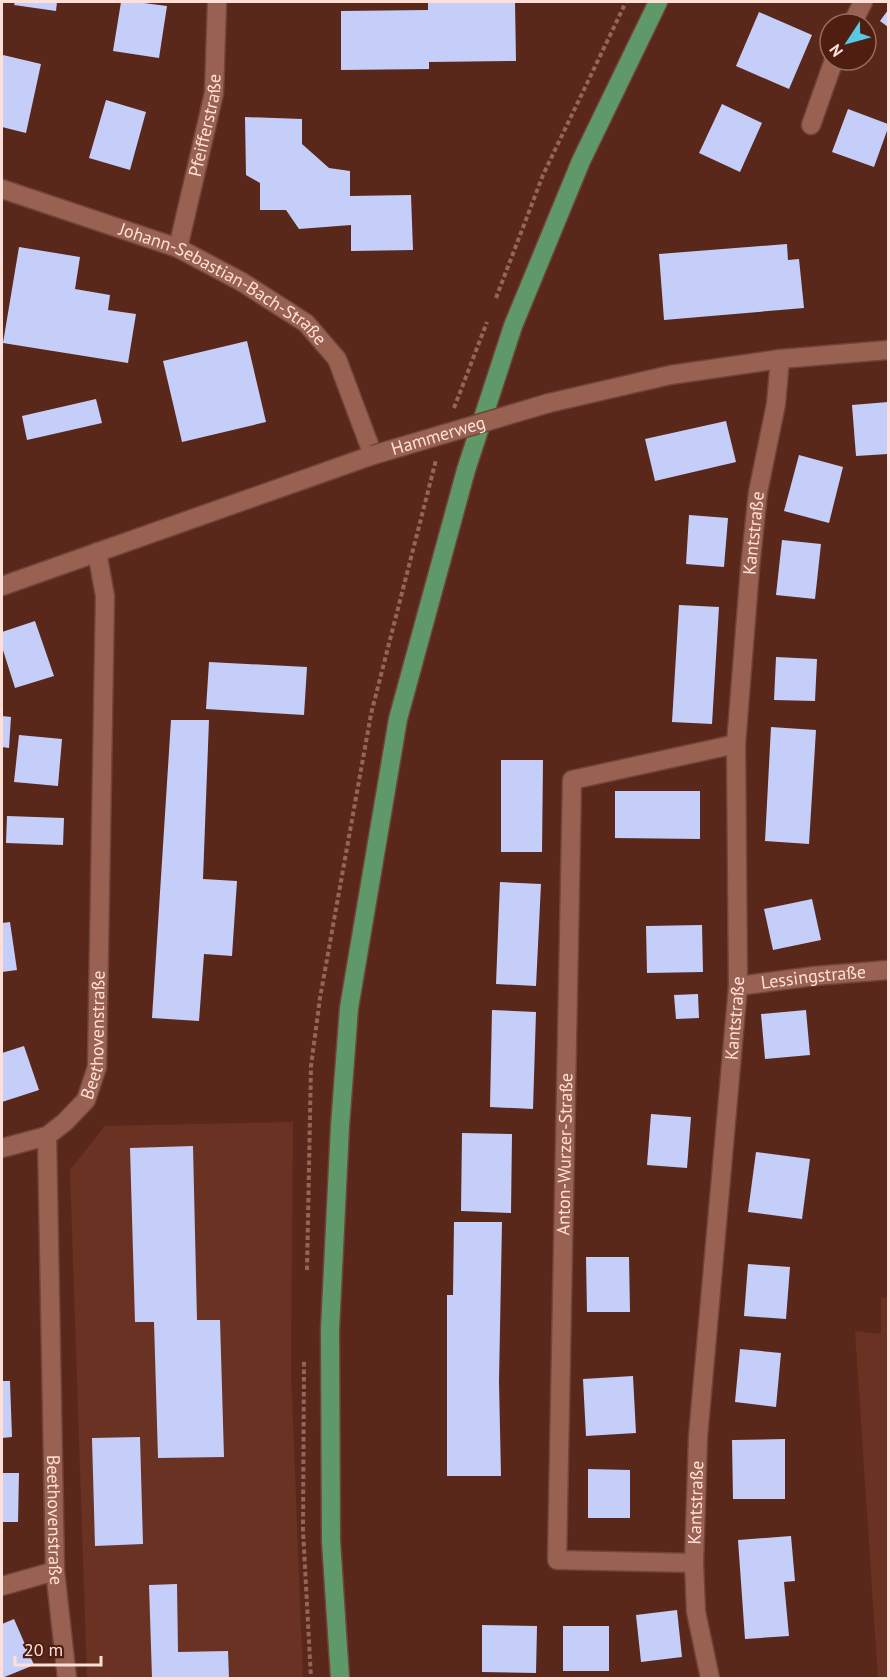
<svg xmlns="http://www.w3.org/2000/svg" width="890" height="1680" font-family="'PT Sans',sans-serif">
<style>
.built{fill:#693223}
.building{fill:#c5cef9}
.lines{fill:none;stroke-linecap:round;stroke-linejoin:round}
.minor-casing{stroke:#6f443a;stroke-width:21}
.major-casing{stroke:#6f443a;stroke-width:21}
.path{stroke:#92665a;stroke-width:4;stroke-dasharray:4.5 3;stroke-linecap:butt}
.minor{stroke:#996152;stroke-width:18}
.major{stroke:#5f996a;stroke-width:18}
.minor-bridge-casing{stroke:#6f443a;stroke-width:21;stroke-linecap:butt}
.minor-bridge{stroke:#996152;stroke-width:18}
.labels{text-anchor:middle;stroke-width:6;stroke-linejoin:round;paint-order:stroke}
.street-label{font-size:18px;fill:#ffdfd6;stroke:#4e1e11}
</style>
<rect width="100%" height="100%" fill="#5a281b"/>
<path class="built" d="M293,1122l-2,249 12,307h-216l-17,-508 35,-44z
M881,1297l7,1v380h-10l-23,-347 26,3z"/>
<path class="building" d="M15,2h42l-1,9 -42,-6z
M121,2h15l31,4 -8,52 -46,-7z
M515,2l1,59 -87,1v7l-88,1v-59l87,-1v-7z
M888,10v17l-8,-6z
M759,12l53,23 -23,54 -53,-23z
M3,55l38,9 -15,69 -24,-6v-65z
M106,100l40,12 -16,58 -41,-12z
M722,104l40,19 -22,49 -41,-19z
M848,109l40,15v4l-14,39 -42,-15z
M245,117l57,2v25l27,24 21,3v25l61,-1 2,55 -62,1v-26l-52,4 -13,-19h-26v-27l-14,-8z
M787,244l1,16 11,-1 5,49 -140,12 -5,-66z
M19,247l61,10 -5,32 35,6 -2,15 28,4 -8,49 -125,-20z
M247,341l19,81 -84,20 -19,-81z
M96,399l6,24 -75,17 -5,-24z
M888,402v52l-32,2 -4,-51z
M726,421l10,41 -81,19 -10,-42z
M799,455l44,12 -14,56 -45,-12z
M689,515l39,3 -4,49 -38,-3z
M782,540l39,4 -6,55 -39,-4z
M679,605l40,2 -7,117 -40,-2z
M35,621l19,55 -39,12 -13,-41v-15z
M776,657l41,2 -2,42 -41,-1z
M209,662l98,5 -3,48 -98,-6z
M2,716l9,1 -2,31 -7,-1z
M171,720h38l-6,159 34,2 -5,75 -28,-2 -5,67 -47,-3z
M771,727l45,3 -7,114 -44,-3z
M19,735l43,4 -4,47 -44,-4z
M501,760h42l-1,92h-41z
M615,791h85v48l-85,-1z
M7,816l57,2 -1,27 -57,-2z
M500,882l41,2 -5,102 -40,-2z
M812,899l9,41 -48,10 -9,-41z
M10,922l7,48 -15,2v-49z
M702,925l1,47 -56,1 -1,-47z
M698,994l1,24 -23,1 -2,-24z
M492,1010l44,2 -3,97 -43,-2z
M806,1010l4,45 -45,4 -4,-45z
M24,1046l15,44 -37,12v-49z
M651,1114l40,3 -4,51 -40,-3z
M462,1133l50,1 -1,79 -50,-2z
M193,1146l4,174h23l4,137 -66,1 -4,-136h-19l-5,-174z
M756,1152l54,7 -8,60 -54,-7z
M454,1222h48l-3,160 2,94h-54v-181h6z
M586,1257h43l1,55h-43z
M748,1264l42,3 -4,52 -42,-3z
M740,1349l41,4 -5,54 -41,-5z
M633,1376l3,57 -50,3 -3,-57z
M2,1381h8l2,56 -10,1z
M140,1437l3,107 -48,2 -3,-108z
M785,1439v60h-52l-1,-59z
M588,1469l42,1v48h-42z
M2,1473h17l-1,49h-16z
M791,1536l4,45 -11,1 5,54 -44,3 -7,-99z
M177,1584l1,68 50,-1 1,27h-77l-3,-93z
M677,1610l5,47 -41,5 -5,-47z
M14,1619l20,46 -32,13v-54z
M482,1625l55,1 -1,47 -54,-1z
M563,1626h46v45h-46z"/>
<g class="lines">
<g class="minor-casing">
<g id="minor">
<path d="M852,24l11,-22"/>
<path d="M811,125l23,-65"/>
<path id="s1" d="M2,189l176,59 64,34 64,41 31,36 36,96 -371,131"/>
<path id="s2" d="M178,248l36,-155 3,-91"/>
<path d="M549,403l121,-28 110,-16 108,-9"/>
<path id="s3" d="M738,986l76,-10 74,-6"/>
<path id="s4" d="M47,1136l8,435 12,107"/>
<path id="s5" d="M2,1148l45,-12 18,-14 21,-22 11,-33 8,-471 -8,-44"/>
<path id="s6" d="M694,1563l-137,-3 15,-780 164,-36"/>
<path d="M2,1586l53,-15"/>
<path id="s7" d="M710,1678l-14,-66 -2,-49 4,-126 40,-451 -2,-242 14,-176 8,-76 18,-88 4,-45"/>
</g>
</g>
<g class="major-casing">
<path id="major" d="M340,1678l-9,-137 -1,-211 10,-204 9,-118 49,-289 68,-249 47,-144 68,-165 77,-159"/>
</g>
<path class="path" d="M496,298l47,-123 83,-173
M454,408l33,-86
M307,1270l4,-204 9,-68 51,-284 65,-254
M304,1362l-1,168 8,148"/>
<use href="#minor" class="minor"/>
<use href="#major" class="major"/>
<g class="minor-bridge-casing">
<g id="minor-bridge">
<path id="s8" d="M373,455l176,-52"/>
</g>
</g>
<use href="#minor-bridge" class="minor-bridge"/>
</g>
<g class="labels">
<g class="street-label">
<text dy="6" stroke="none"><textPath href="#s2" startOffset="126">Pfeifferstraße</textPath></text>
<text dy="6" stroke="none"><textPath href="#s1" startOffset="242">Johann-Sebastian-Bach-Straße</textPath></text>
<text dy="6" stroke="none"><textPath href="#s8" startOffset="68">Hammerweg</textPath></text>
<text dy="6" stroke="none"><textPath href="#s7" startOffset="1149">Kantstraße</textPath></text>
<text dy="6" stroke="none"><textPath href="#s3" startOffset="76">Lessingstraße</textPath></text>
<text dy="6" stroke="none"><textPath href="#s7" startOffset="663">Kantstraße</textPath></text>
<text dy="6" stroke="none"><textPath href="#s5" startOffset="166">Beethovenstraße</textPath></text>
<text dy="6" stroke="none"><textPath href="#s6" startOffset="543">Anton-Wurzer-Straße</textPath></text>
<text dy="6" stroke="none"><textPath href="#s7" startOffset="177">Kantstraße</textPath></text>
<text dy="6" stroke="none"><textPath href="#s4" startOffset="384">Beethovenstraße</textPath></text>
</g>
</g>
<rect width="890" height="1680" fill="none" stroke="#ffdfd6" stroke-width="6"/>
<g transform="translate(848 42) rotate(234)"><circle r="28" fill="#4e1e11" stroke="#956b60" stroke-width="1.5"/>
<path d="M0-4.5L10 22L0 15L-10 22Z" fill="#58c9e3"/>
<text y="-9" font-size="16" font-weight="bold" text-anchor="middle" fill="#ffdfd6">N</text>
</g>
<path d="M15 1656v9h86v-9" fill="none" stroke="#ffdfd6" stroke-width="3"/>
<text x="24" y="1656" font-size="18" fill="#ffdfd6" stroke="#4e1e11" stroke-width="4.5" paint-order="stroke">20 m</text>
</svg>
